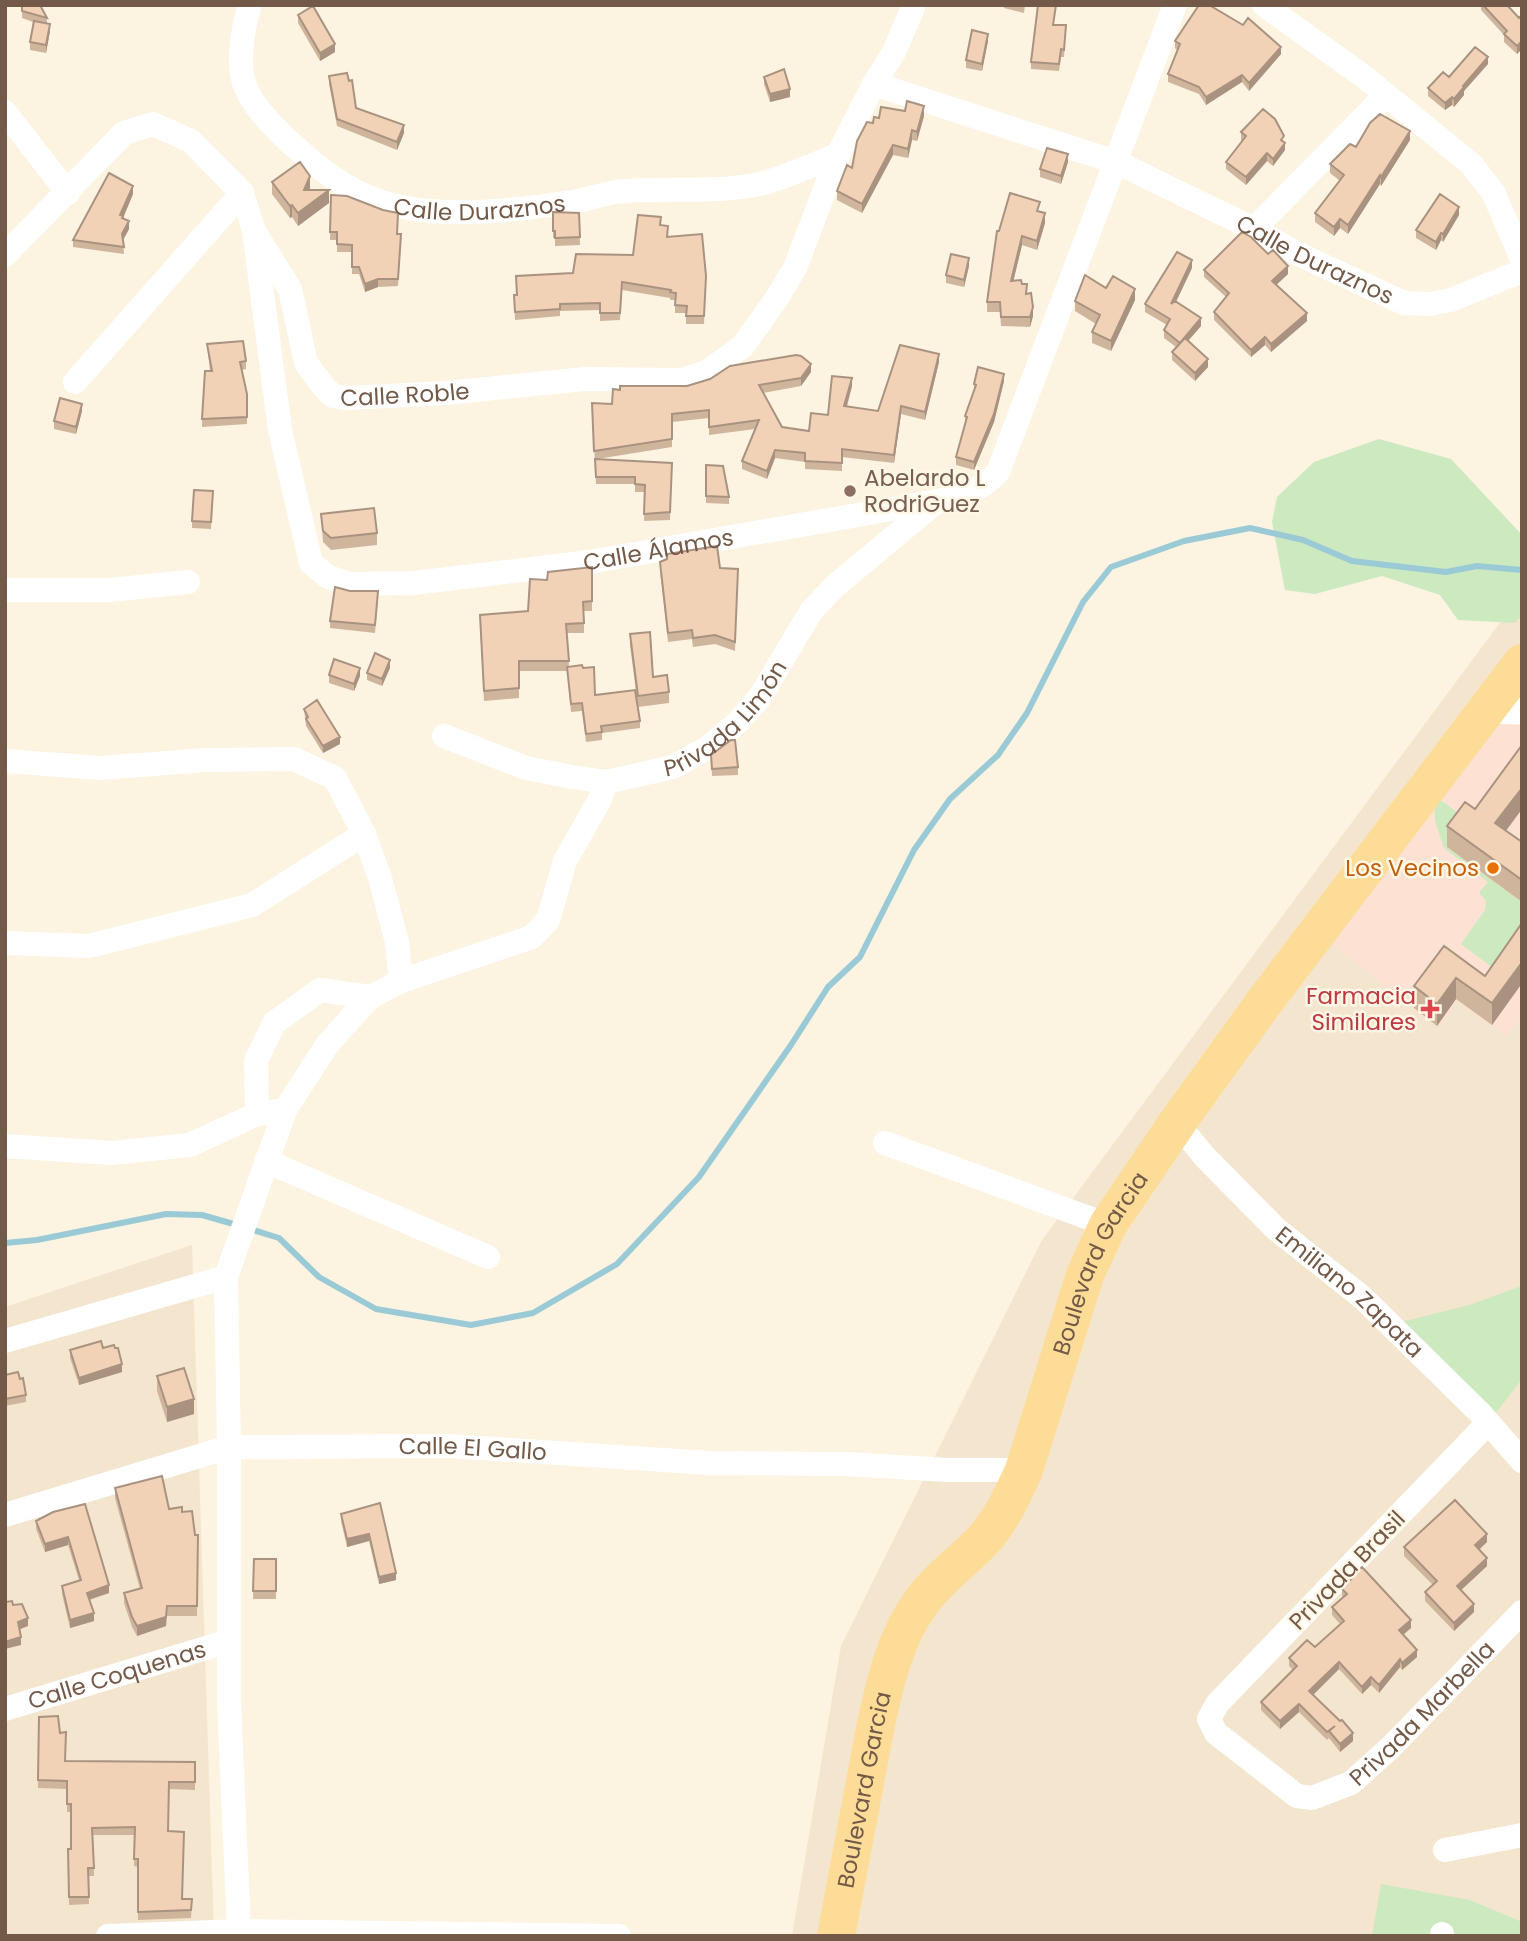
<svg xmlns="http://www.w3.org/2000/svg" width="1527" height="1941" font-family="Poppins,sans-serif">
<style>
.residential{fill:#f4e5ce}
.commercial{fill:#fde2d3}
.green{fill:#cde9bf}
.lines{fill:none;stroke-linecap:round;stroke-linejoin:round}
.stream{stroke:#9bcad7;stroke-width:6}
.street{stroke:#fff;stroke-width:24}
.secondary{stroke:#fff;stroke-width:35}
.primary{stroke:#fcdc97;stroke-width:38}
.wall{fill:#d0b59d}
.shaded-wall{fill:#a99380}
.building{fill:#f2d2b7;stroke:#a99380;stroke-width:2}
.education-dot{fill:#8d6e63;stroke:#fff7e6;stroke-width:2.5}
.food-dot{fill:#e8710a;stroke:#fff7e6;stroke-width:2.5}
.health-dot{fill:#e0444e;stroke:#fff7e6;stroke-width:2.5}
.labels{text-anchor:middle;stroke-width:5;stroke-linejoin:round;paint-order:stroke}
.street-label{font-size:23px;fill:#735947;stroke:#fff7e6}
.education-label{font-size:23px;fill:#785e54;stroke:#fff7e6;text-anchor:start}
.food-label{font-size:23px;fill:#c56008;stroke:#fff7e6;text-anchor:end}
.health-label{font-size:23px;fill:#be3a42;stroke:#fff7e6;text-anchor:end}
</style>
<rect width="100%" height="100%" fill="#fcf3e0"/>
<path class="residential" d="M1522,593v1343h-730l49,-290 201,-406z
M192,1245l22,691h-209v-629z"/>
<path class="commercial" d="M1489,721h33v294l-15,20 -51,-34 -16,27 -113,-88z"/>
<path class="green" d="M1379,439l72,20 71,76v80l-7,8 -57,-3 -18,-25 -58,-19 -67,18 -30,-4 -13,-68 5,-25 37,-35z
M1434,795l32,24 -18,29 74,54v42l-21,30 -40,-30 24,-34 1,-10 -7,-7 9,-11 -44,-34 -9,-27z
M1522,1286v93l-34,44 -98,-98 79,-20z
M1381,1884l89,16 52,22v14h-150z"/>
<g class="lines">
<path class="stream" d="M250,1229l29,9 40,39 57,32 95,16 62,-12 84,-49 82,-87 92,-132 37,-58 32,-30 54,-107 36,-51 48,-44 29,-42 56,-111 28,-35 73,-26 66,-13 53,12 49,21 94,11 31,-6 45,4
M5,1243l32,-3 129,-26 36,1 35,10"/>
<g class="street">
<path id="s1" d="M250,5c-7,22 -14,62 -4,83 8,18 21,32 35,46 26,24 52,48 85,62 57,25 138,16 198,7 18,-2 35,-8 52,-11 49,-6 100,3 148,-9 25,-7 50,-19 74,-28"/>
<path d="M1264,5l99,71 108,88 22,28 29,67"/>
<path id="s2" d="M874,84l242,78 138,67 40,23 110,51 25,1 22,-4 71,-29"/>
<path d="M5,112l63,81"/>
<path d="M1254,229l132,-134"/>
<path id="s3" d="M254,231l26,199 31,133 17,14 22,7 64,-1 175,-21 349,-61c26,-7 41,-9 60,-29l177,-467"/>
<path id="s4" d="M5,255l119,-122 29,-9 38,17 51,52 12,38 36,58 16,74 17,23 10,10 15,2 98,-5 139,-14 98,1 24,-8 36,-26 34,-48 18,-30 43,-113 36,-71 20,-32 20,-47"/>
<path d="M75,382l167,-189"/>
<path d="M5,590h105l78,-8"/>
<path id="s5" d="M444,736l82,32 46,9 34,5 67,-15 36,-20 29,-25 22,-25 52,-87 23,-24 102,-85"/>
<path d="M5,761l96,7 106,-8 87,-1 41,19 29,56 16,44 17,64 4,39"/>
<path d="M5,943l84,3 163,-41 112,-71"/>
<path d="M257,1114l-1,-53 18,-38 46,-33 51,7"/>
<path id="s6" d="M1177,1123l27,33 72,73 87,69 116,114 43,49"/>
<path d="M885,1143l223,82"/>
<path d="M5,1146l107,7 78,-8 67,-31 28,-4"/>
<path d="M266,1161l222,96"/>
<path d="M5,1341l221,-64"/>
<path id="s7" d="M1488,1423l-271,281 -8,15 7,14 81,63 15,2 39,-15 40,-36 131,-135"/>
<path id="s8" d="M5,1515l224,-68 221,-1 259,17 138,1 101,6h76"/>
<path id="s9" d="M5,1709l224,-68"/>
<path d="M1445,1850l77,-15"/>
<path d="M239,1931l-10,-228v-256l-3,-170 59,-167 42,-65 33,-37 11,-11 30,-16 131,-44 16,-17 17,-59 34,-60 7,-19"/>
<path d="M108,1936l131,-5 380,5"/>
<path d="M1442,1936v-2"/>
</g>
<path class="secondary" d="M1489,706l33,1"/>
<path class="primary" id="s10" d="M836,1936l40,-212c9,-41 19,-86 44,-120 17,-25 44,-43 64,-65 18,-20 29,-45 40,-69l61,-195 23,-50 69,-102 85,-118 260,-342"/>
</g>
<path class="wall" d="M22,5l25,13v5l3,8 -4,22 -16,-3v-8l3,-20 -11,-4z
M1004,5h21l-1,8 -20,-5z
M1481,5h26l12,13 3,-3v36l-1,-1 -4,4 -13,-12v-7l-23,-25z
M298,15l37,37 -15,9 -22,-38z
M1054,25h12l-2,32h-3l-2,14 -28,-2v-7z
M988,41l-6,30 -16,-3v-8z
M1175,41l106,13 -32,37 -7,-9 -36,23 -7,-11 -31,-12v-8l9,-24 -2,-2z
M1488,64l-24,27v4l-10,12 -2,-2 -7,5 -17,-14v-8l21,-11z
M329,76l27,32 48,25 -7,17 -60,-24 -8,-42z
M764,77l26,20 -20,5 -6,-18z
M924,116l-7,25 -5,-1 -4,18 -15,-3 -31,58 -25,-13v-9l15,-23 21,-45 6,-5z
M1241,132l43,9 1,9 -12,16 -6,-5 -21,24 -20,-16v-7l17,-21 -2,-1z
M1410,140l-29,46 -1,-2 -32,50 -8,-6 -6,8 -19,-14v-9l25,-32 -10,-8v-9l26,-17z
M1068,162l-7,22 -21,-7v-8z
M272,182l38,7v1l19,13 -31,23 -6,-9 -2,1 -18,-24z
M133,194l-10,24 6,11 -6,11 1,14 -51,-7v-7z
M331,195l67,39 3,8 -3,44 -20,1 -13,5 -6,-18h-7v-22h-15v-12h-7z
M553,212l26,1 1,32 -25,1v-8h-2z
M1040,212l5,11 -8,27 -15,-5 -9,36 9,3 5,10 6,22 -3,11 -29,-1 -1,-14h-13v-10l12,-71z
M1459,215l-16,27 -2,-2 -5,10 -20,-12v-8z
M661,225l7,12 38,39 -2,48h-18v-11h-11v-13h-5v-2l-48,-8 -2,30 -20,1v-11l-40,1v5l-45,4 -1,-25h3l-1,-19 57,-3 60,-18z
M969,266l-5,21 -18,-4v-8z
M1192,268l-16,34 25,24 -13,15 20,26 -13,14 -23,-21v-8l4,-5 -12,-9v-8l3,-5 -22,-13v-8z
M1204,270l84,4 -12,11 31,36 -36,31 -6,-7 -14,12 -37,-37v-8l12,-15 -22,-20z
M1106,288l29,12 -24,51 -19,-8v-11l4,-8 -21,-13v-10z
M207,344l39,17v8l-4,1 5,24v30l-45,3v-8l8,-48z
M939,362l-14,58 -24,-6 -7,49 -52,-6v14l-37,-2v-7l-30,-4 -8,21 -25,-10v-8l13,-32 -46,6v-17l-37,4v25l-75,12 75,4 -2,57 -26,1 1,-29h-10v-8h-39l-4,-81 20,1 8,-14 67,-4 124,-14 -10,14 -38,7 19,34 27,4 19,-16 24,-29 -5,21 31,4z
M1004,381l-10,41 -20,48 -18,-5v-8l9,-34v-7l9,-25v-7z
M82,411l-6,23 -22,-5v-8z
M706,465l23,32v7l-23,-1z
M213,491l-2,38 -19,-1v-7z
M321,514l56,19v12l-46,5 -8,-8z
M660,562l60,6 18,1 -3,82 -20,-7 -22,3 -1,-8 -24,3 -8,-71z
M592,567v44h-8v22h-17l2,34 14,1 12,27 45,26v7l-38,5v7l-16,2 -4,-31 -11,1 -4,-41h-48v27l-35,3 -4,-76 48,-14 19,-31z
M378,598l-3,35 -45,-5v-7z
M630,634l23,43 16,15v11l-31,4 -8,-62z
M390,668l-8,18 -15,-6v-7z
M329,675l31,1 -6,15 -25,-8z
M304,709l36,35 -17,9 -17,-27z
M1522,745v64l-16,22 16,11v60l-75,-55v-21l28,-17z
M711,755l27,12v8l-26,1z
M1522,923v64l-2,-1 -28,39 -36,-26 -19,27 -23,-18v-22l30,-40 41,30z
M103,1348l19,24 -43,13 -9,-27v-8z
M5,1375l15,4 6,16v7l-21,4z
M157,1376l37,38 -27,8 -10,-31z
M115,1488l54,21 13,3 13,23h3l-1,81h-30l-1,10 -29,10 -5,-9 -8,-24v-10l16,-4 -25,-91z
M380,1503l16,77 -17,4 -10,-43 -22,6 -6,-26v-7z
M53,1512l56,81 -19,7 4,21 -24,7 -8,-34v-8l17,-6 -11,-35 -23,7 -9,-23v-8z
M1487,1542l-8,8 8,16 -26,24 13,22 -20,19 -29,-30v-9l8,-7 -29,-29v-9z
M254,1559h22v40h-23z
M1342,1589l69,39 -8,7 14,22 -15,13 -2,-3 -21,26 -8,-8 -9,9 -23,-25 -26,26 40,46 -13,11 -11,-14 -2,2 -28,-28 -19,17 -19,-19v-8l32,-32 -4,-4v-8l26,-11 25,-23 -8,-9v-8l11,-10 -1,-1z
M39,1717l21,16 5,28 130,1v28l-26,-1 -1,42 14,68h10l-1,19 -53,2v-53l-4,-1 1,-31h-42l1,41h-6l1,28 -20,1 -1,-56h3v-37h-4v-23l-29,-1z"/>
<path class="shaded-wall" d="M50,24v7l-4,22v-8z
M988,34v7l-6,30v-7z
M1521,42v8l-4,4v-8z
M335,44v8l-15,9v-8z
M1281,47v7l-32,37v-8z
M1488,57v7l-24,27v4l-10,12v-8l9,-13z
M1242,75v7l-36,23v-8z
M790,89v8l-20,5v-8z
M1452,97v8l-7,5v-7z
M924,106v10l-7,25v-9z
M404,125v8l-7,17v-8z
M912,130v10l-4,18v-9z
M1410,131v9l-29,46v-9z
M1285,143v7l-12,16v-7z
M893,145v10l-31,58v-9z
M1267,153v8l-21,24v-8z
M1068,154v8l-7,22v-8z
M1380,175v9l-32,50v-9z
M310,176v13l-6,13v-12z
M133,186v8l-10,24v6l-3,-9z
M329,190v13l-31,23v-13z
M292,205v12l-2,1v-12z
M1459,207v8l-16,27v-8z
M1045,213v10l-8,27v-9z
M1340,219v9l-6,8v-9z
M129,221v8l-7,13v-8z
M1441,233v7l-5,10v-8z
M1022,236v9l-11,46v-10z
M969,258v8l-5,21v-7z
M1192,260v8l-21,44v-8z
M1288,266v8l-16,15v-8z
M378,279v8l-13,5v-8z
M1135,289v11l-24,51v-10z
M1033,307v9l-3,11v-10z
M1307,313v8l-36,31v-8z
M1201,318v8l-21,24v-7z
M1265,337v8l-14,12v-7z
M939,354v8l-14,58v-8z
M1208,359v8l-13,14v-8z
M811,364v8l-10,14v-8z
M1004,374v7l-10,41 -20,48v-8z
M852,378v8l-8,29v-9z
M82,404v7l-6,23v-7z
M901,406v8l-7,49v-8z
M775,450v8l-8,21v-8z
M390,660v8l-8,18v-7z
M360,668v8l-6,15v-7z
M340,737v7l-17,9v-7z
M1522,788v21l-27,36v-22z
M1520,965v21l-28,39v-22z
M1456,978v21l-19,27v-22z
M122,1364v8l-43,13v-7z
M194,1399v15l-27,8v-15z
M369,1534v7l-22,6v-8z
M1487,1534v8l-12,11v-8z
M68,1537v8l-23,7v-8z
M1487,1558v8l-30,28v-8z
M396,1573v7l-17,4v-7z
M109,1585v8l-22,7v-7z
M1474,1604v8l-20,19v-8z
M167,1606l-1,20 -29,10v-10z
M94,1613v8l-24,7v-8z
M28,1618v8l-10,4v-8z
M1411,1620v8l-12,10v-8z
M21,1637v8l-16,4v-7z
M1417,1650v7l-15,13v-7z
M1400,1659v8l-21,26v-8z
M1339,1662v7l-30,30v-8z
M1371,1677v8l-9,9v-7z
M1299,1704v8l-19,17v-8z
M1353,1733v8l-13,11v-8z"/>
<path class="building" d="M22,5h18l7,13 -25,-7z
M1038,5h18l-3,20h13l-2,25 -3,-1 -2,15 -28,-2z
M1199,5h10l34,20 5,-7 33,29 -32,36 -7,-8 -36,22 -7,-10 -31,-13 12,-30 -5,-3z
M1483,5h24l12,13 3,-3v29l-1,-2 -4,4 -13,-12 3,-3z
M313,6l22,38 -15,9 -22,-38z
M34,21l16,3 -4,21 -16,-3z
M972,30l16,4 -6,30 -16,-4z
M1475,47l13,10 -25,29 1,1 -10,12 -2,-2 -7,6 -17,-15 15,-16 6,5z
M784,69l6,20 -20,5 -6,-17z
M347,73l2,8 3,-1 4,28 48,17 -7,17 -60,-23 -8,-43z
M907,101l17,5 -7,26 -5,-2 -4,19 -15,-4 -31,59 -25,-13 10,-26 5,3 5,-27 10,-19 6,1 1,-6 5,1 2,-11 24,4z
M1263,109l12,10 9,17 -3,4 4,3 -12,16 -6,-6 -21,24 -20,-15 20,-26 -5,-4z
M1380,114l30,17 -29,46 -1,-2 -32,50 -8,-6 -6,8 -19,-14 29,-38 -14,-11 20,-20 6,3 14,-24z
M1047,148l21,6 -7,22 -21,-7z
M300,162l10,14 -6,14h25l-31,23 -6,-8 -2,1 -18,-24z
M109,173l24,13 -13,29 3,1 -1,2 7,3 -7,13 2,13 -51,-7z
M1010,193l30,9 -3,9 8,2 -8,28 -15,-5 -11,45 10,-1 1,4h5l-1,10 5,-1 2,14 -3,10h-29l-1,-15h-13l10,-71h2z
M1440,194l19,13 -16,27 -2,-1 -5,9 -20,-12z
M331,195l16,1 36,14 15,3 -1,21h4l-3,45h-20l-13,5 -6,-17h-7v-22l-15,-1v-12h-7z
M553,212l26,1 1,24 -25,1v-7h-2z
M638,215l23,2 -1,8 8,1 -1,11 35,-3 4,42 -2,40h-18l1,-10 -12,-1 1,-12 -6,-1 1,-2 -49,-8 -2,31h-20v-10l-40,1v5l-45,3 -1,-17h3l-1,-19 57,-3 3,-19 57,1z
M1242,232l9,5 17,17 5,-4 15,16 -16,15 35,32 -36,31 -6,-7 -14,13 -37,-38 15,-19 -25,-23z
M1177,252l15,8 -21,44 4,-3 26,17 -21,25 -16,-13 6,-11 -25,-15z
M951,254l18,4 -5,22 -18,-5z
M1085,275l21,13 7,-12 22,13 -24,52 -19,-9 8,-17 -25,-14z
M1185,338l23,21 -13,14 -23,-21z
M243,341l3,20 -6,1 7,32v23l-45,2 3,-48h7l-5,-27z
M900,345l39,9 -14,58 -24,-6 -7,49 -52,-6v14l-37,-2v-8l-30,-3 -8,21 -25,-10 17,-41 -50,7v-17l-37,4v25l-78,12 -2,-48 20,1 1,-15 7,1v-4h67l23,-7 20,-13 66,-11 5,1 10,8 -10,14 -42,7 23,42 27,4 2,-18 17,2 4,-39 20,2 -8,28 34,5z
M978,367l26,7 -10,40 -20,48 -18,-5 11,-40 -2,-1 11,-31 -2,-1z
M60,398l22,6 -6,23 -22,-6z
M595,459l77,4 -2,49 -26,2 1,-29 -10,-1v-7h-39z
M706,465l17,1 6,31 -23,-1z
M194,490l19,1 -2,31 -19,-1z
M374,508l3,25 -46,5 -8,-7 -2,-17z
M717,546l3,22 18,1 -3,73 -20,-7 -22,3 -1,-8 -24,3 -8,-71 7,-3v-5z
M592,567v34l-9,1 1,21 -18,1 3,37h-50v27l-35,3 -4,-76 48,-4 2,-32 17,1 1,-8z
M335,587l15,4h28l-3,34 -45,-4z
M650,632l3,45 14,-2 2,17 -31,4 -8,-62z
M375,653l15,7 -8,19 -15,-6z
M334,659l26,9 -6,16 -25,-9z
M582,665l1,3 11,-1 1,28 40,-5 5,31 -39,5 1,6 -16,2 -4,-31 -11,1 -4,-37z
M317,700l23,37 -17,9 -17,-27 2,-2 -4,-8z
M731,740h4l3,27 -26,2 -1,-14z
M1522,745v43l-27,35 27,19v38l-75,-54 18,-24 10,7z
M1522,923v43l-2,-1 -28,38 -36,-25 -19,26 -23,-18 30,-40 41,30z
M101,1341l2,7 11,-3 1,3h3l4,16 -43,14 -9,-28z
M184,1368l10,31 -27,8 -10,-31z
M18,1372l2,7 3,-1 3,17 -21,4v-24z
M162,1476l7,33 13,-2v5l10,-1 3,24h3l-1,71h-30l-1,11 -29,9 -5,-9 -8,-24 18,-5 -27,-100z
M1455,1500l32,34 -12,11 12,13 -30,28 17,18 -20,19 -29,-31 12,-11 -33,-34z
M380,1503l16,70 -17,4 -10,-43 -22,5 -6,-25z
M85,1504l24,81 -22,8 7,20 -24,7 -8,-34 19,-6 -13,-43 -23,7 -9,-23 17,-9z
M254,1559h22v32h-23z
M1362,1567l49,53 -12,10 18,20 -15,13 -2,-4 -21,26 -8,-8 -9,10 -23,-25 -30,29 31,30 2,-1 11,13 -13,11 -11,-13 6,-5 -8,6 -28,-28 -19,17 -19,-19 36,-36 -8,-8 18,-18 8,7 29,-26 -12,-14 15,-13 -5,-5z
M12,1601l1,4 9,-1 6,14 -10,4 3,15 -16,5v-40z
M58,1716l2,17 6,-1 -1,29 130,1v20h-26l-1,49 16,1 -2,67h10l-1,11 -53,2v-53h-4l1,-32 -43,1 2,40h-6l1,29h-20l-1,-48h3v-45h-4v-23l-29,-1 1,-63z"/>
<circle class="education-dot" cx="850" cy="491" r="7"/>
<circle class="food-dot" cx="1493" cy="868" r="7"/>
<path class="health-dot" d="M1426.5 998.5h7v7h7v7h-7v7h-7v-7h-7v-7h7z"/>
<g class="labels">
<g class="street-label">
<text dy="8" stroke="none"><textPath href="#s1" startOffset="364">Calle Duraznos</textPath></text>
<text dy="8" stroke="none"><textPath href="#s2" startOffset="476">Calle Duraznos</textPath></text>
<text dy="8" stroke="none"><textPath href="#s4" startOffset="614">Calle Roble</textPath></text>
<text dy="8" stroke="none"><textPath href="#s3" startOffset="693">Calle Álamos</textPath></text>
<text dy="8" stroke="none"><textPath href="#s5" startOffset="310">Privada Limón</textPath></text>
<text dy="8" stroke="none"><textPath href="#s10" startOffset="737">Boulevard Garcia</textPath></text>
<text dy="8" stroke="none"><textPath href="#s6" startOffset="242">Emiliano Zapata</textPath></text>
<text dy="8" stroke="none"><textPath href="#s8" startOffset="478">Calle El Gallo</textPath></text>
<text transform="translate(1347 1570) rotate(-46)" y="8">Privada Brasil</text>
<text dy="8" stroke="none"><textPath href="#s9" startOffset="117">Calle Coquenas</textPath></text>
<text dy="8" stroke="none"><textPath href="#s7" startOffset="682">Privada Marbella</textPath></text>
<text dy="8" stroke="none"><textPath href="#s10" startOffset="149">Boulevard Garcia</textPath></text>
</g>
<g class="education-label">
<text x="864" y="486">Abelardo L<tspan x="864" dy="26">RodriGuez</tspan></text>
</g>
<g class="food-label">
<text x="1479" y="876">Los Vecinos</text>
</g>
<g class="health-label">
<text x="1416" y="1004">Farmacia<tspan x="1416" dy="26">Similares</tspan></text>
</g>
</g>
<rect width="1527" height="1941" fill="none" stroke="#735947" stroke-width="14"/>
</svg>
